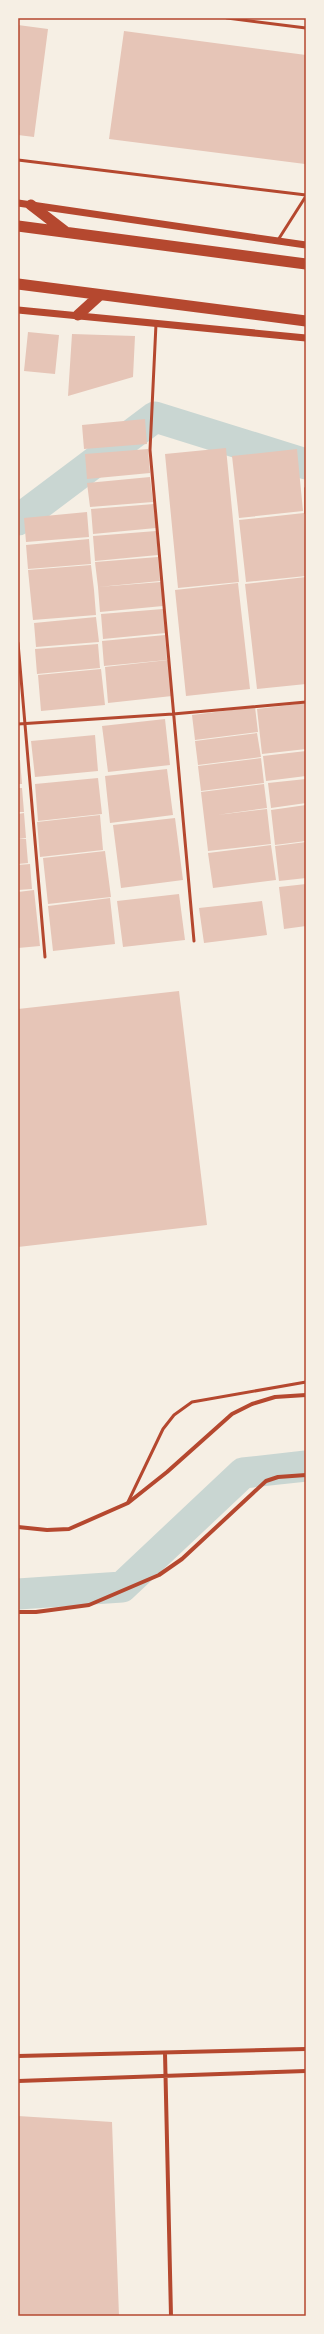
<svg xmlns="http://www.w3.org/2000/svg" width="324" height="2334" font-family="'Nunito Sans',sans-serif">
<style>
.lines{fill:none;stroke-linecap:round;stroke-linejoin:round}
.river{stroke:#c9d6d2;stroke-width:31}
.building{fill:#e6c5b7}
.service{stroke:#b5482f;stroke-width:3}
.minor{stroke:#b5482f;stroke-width:4}
.tertiary{stroke:#b5482f;stroke-width:7}
.trunk{stroke:#b5482f;stroke-width:11}
.neatline{fill:none;stroke:#b5482f;stroke-width:1.5}
</style>
<rect width="100%" height="100%" fill="#f6efe4"/>
<g class="lines">
<path class="river" d="M18,520l137,-103 151,47
M18,1594l104,-7 121,-114 63,-7"/>
</g>
<path class="building" d="M18,25l30,4 -14,108 -16,-2z
M124,31l182,24 -1,109 -196,-25z
M28,332l31,3 -4,39 -31,-3z
M72,334l63,2 -2,41 -65,19z
M145,419l2,25 -63,5 -2,-24z
M226,448l13,134 -61,6 -13,-134z
M148,449l2,24 -63,6 -2,-25z
M297,449l6,62 -64,7 -7,-62z
M150,477l3,25 -63,5 -3,-24z
M154,504l2,24 -63,6 -2,-25z
M87,512l2,25 -63,5 -2,-24z
M304,513l2,63 -60,6 -7,-62z
M156,531l2,24 -63,6 -2,-25z
M89,539l2,25 -63,5 -2,-24z
M158,557l2,24 -62,6 -3,-25z
M91,565l3,25 -51,5 51,-5 2,25 -63,5 -5,-50z
M306,577v107l-49,5 -12,-105z
M161,582l2,24 -63,6 -2,-25z
M238,583l12,106 -64,7 -11,-106z
M163,609l3,24 -63,6 -2,-25z
M96,617l3,25 -63,5 -2,-24z
M165,635l2,25 -63,6 -2,-25z
M98,644l2,24 -63,6 -2,-25z
M168,660l4,36 -64,7 -3,-36z
M101,669l4,36 -64,6 -3,-36z
M306,703v46l-44,5 -5,-45z
M255,707l3,25 -63,8 -3,-25z
M165,719l5,46 -62,7 -6,-46z
M257,733l4,24 -63,8 -3,-24z
M95,735l3,36 -63,6 -4,-36z
M306,751v25l-40,5 -3,-25z
M261,758l3,25 -63,8 -3,-25z
M18,760h2l2,24h-4z
M167,769l6,46 -63,8 -5,-47z
M98,778l4,36 -64,7 -3,-37z
M306,779v24l-35,5 -3,-25z
M264,784l3,24 -50,7 50,-6 4,35 -63,7 -7,-59z
M18,788h4l2,24h-6z
M306,805v36l-31,4 -4,-35z
M24,813l2,25 -8,1v-25z
M100,815l3,35 -63,7 -3,-35z
M175,818l8,62 -62,8 -8,-63z
M18,839h8l2,24 -10,1z
M306,842v36l-27,3 -4,-35z
M271,845l5,35 -63,8 -5,-35z
M105,851l6,46 -63,7 -5,-46z
M30,864l2,25 -14,1v-25z
M306,884v42l-22,3 -5,-42z
M34,890l6,56 -22,2v-56z
M179,894l6,46 -62,7 -6,-46z
M110,898l5,46 -62,7 -5,-45z
M262,901l5,34 -63,8 -5,-35z
M179,991l28,234 -189,22v-238z
M18,2116l94,6 7,194h-101z"/>
<g class="lines">
<path class="service" d="M227,18l79,10
M18,160l288,35
M278,240l28,-44
M156,324l-6,126 44,491
M306,488v25
M18,643l27,314
M18,724l155,-10 133,-12
M128,1502l35,-73 11,-14 18,-13 114,-20"/>
<path class="minor" d="M18,1527l29,3 22,-1 59,-26 39,-31 65,-58 20,-10 23,-7 31,-2
M18,1612h18l53,-7 70,-30 23,-16 84,-78 12,-4 28,-2
M165,2053l6,263
M18,2056l288,-7
M18,2081l288,-10"/>
<path class="tertiary" d="M18,203l288,42
M18,310l288,28"/>
<path class="trunk" d="M31,205l35,27
M18,226l288,38
M18,284l288,37
M78,315l22,-20"/>
</g>
<rect width="324" height="2334" fill="none" stroke="#f6efe4" stroke-width="38"/>
<rect x="19" y="19" width="286" height="2296" class="neatline"/>
</svg>
